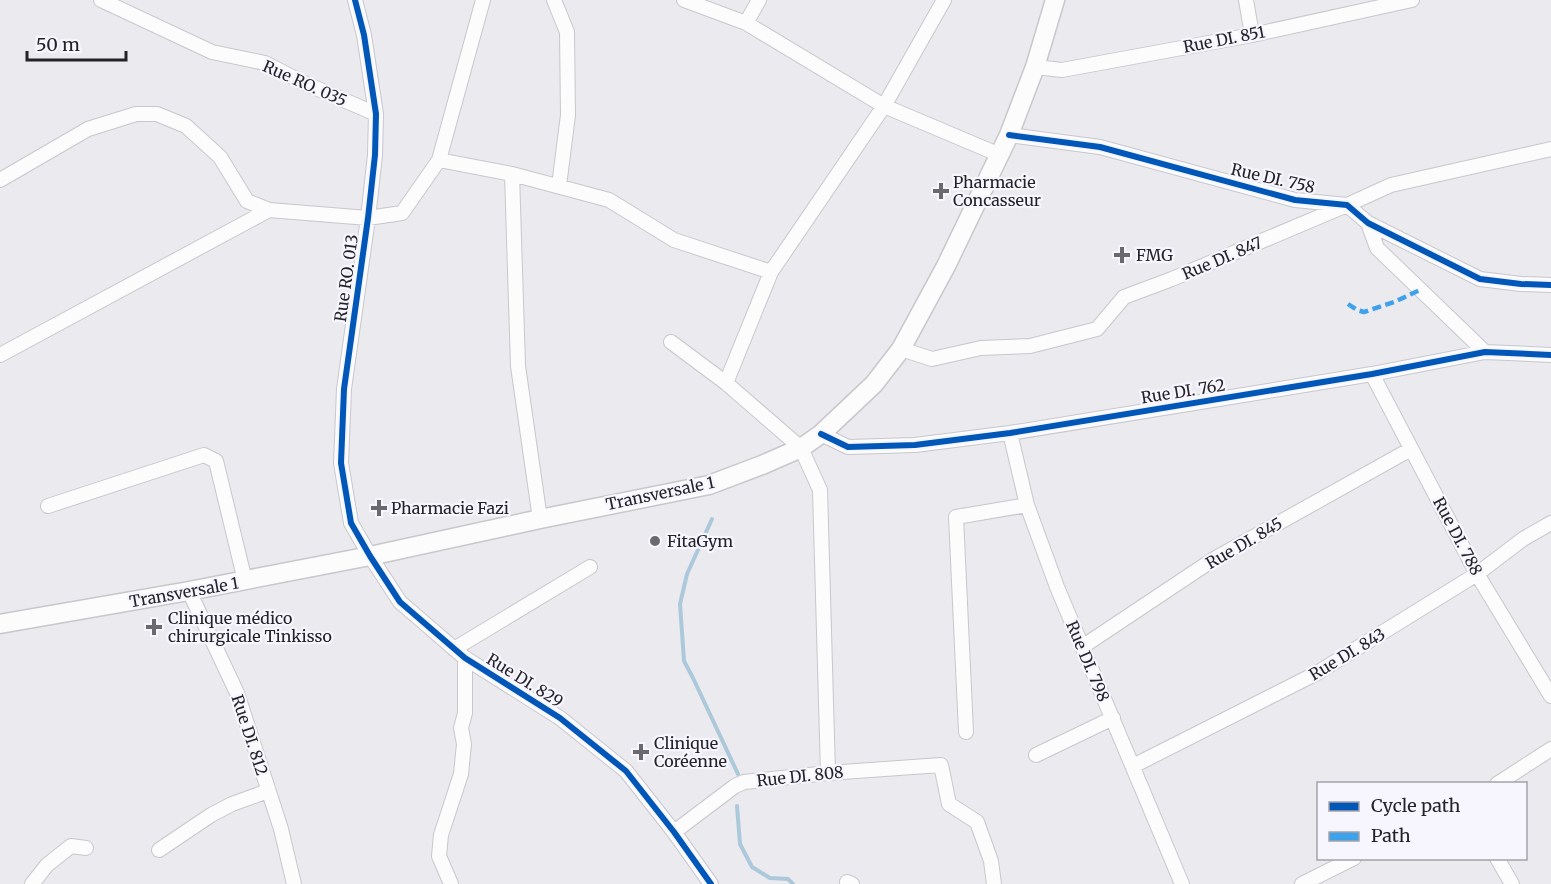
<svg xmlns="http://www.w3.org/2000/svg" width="1551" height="884" font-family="Merriweather,serif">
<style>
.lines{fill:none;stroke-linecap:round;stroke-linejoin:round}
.stream{stroke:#acc9db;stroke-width:4}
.minor-casing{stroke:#c8c7cb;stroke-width:16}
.major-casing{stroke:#c8c7cb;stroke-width:21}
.minor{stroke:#fcfcfd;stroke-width:14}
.major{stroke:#fcfcfd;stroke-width:18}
.quiet{stroke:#3ea2eb;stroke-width:4.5;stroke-dasharray:9 4.5;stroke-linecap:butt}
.cycleway-casing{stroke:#f7f6ff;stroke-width:10}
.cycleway{stroke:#0057b8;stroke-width:6}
.poi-dot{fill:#6a696d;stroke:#f7f6ff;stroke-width:2}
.labels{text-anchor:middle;stroke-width:4.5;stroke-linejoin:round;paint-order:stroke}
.street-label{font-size:16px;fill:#242327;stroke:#f7f6ff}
.poi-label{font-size:16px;fill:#242327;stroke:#f7f6ff;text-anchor:start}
</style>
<rect width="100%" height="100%" fill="#ebeaef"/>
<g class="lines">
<path class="stream" d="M712,519l-25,55 -7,30 4,57 9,17 45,96
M737,806l3,38 12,23 18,11 18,1 5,5"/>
<g class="minor-casing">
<path id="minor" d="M101,0l111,52 53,11 37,19 74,32
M355,0l9,35 12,79 -1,41 -7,63 -24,171 -3,74 10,60 19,33 30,46 65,56 95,60 66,53 48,61 37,52
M554,0l13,32 1,83 -9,71
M684,0l62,23 138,83 116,49
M1246,0l6,35
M746,23l13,-23
M1035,67l27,3 190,-35 160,-35
M1009,135l91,12 195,53 52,5 21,18 112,56 41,5 30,1
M439,160l73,14 97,26 65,40 97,32
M512,174l6,192 22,153
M0,180l88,-51 48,-15h21l29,12 34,31 27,44 22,9 99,8 34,-5 37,-53 44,-160
M1368,223l9,25 108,104
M671,342l55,41 75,65 19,42 8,283
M901,349l31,10 49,-11 49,-2 67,-17 27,-32 48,-18 175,-74 44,-20 160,-36
M0,355l269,-145
M1372,374l105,200 74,122
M726,383l45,-111 113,-166 60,-106
M1010,433l17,72 30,82 125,297
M821,434l27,13 67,-2 95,-12 362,-59 113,-22 66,3
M48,506l156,-51 12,6 29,120
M189,591l48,102 44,136 13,55
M1082,647l132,-88 197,-110
M454,649l136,-82
M966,732l-10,-215 71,-12
M1036,755l77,-37
M1133,766l184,-93 160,-99 46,-35 28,-16
M1497,784l54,-35
M674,832l61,-46 9,-4 84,-9 113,-8 8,39 28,18 14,39 3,23
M159,850l52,-35 21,-11 36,-13
M1497,858l15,26
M847,882l5,2
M32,884l15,-19 24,-19 15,2
M451,884l-12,-28 2,-21 20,-61 3,-30 -3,-16 4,-15v-55
M1302,884l52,-26"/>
</g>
<g class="major-casing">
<path id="major" d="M0,624l189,-33 181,-35 170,-37 169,-34 53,-20 39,-17 20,-14 53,-50 27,-35 45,-83 63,-131 26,-68 20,-67"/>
</g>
<use href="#minor" class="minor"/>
<use href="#major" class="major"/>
<path class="quiet" d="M1348,304l9,6 7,2 30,-10 26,-12"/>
<g class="cycleway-casing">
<path id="cycleway" d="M355,0l9,35 12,79 -1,41 -7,63 -24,171 -3,74 10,60 19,33 30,46 65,56 95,60 66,53 48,61 37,52
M1009,135l91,12 195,53 52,5 21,18 112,56 41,5 30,1
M821,434l27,13 67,-2 95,-12 362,-59 113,-22 66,3"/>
</g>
<use href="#cycleway" class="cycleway"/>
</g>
<g class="poi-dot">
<path d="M938 182h6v6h6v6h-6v6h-6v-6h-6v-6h6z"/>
<path d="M1119 246h6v6h6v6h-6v6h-6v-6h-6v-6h6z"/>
<path d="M376 499h6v6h6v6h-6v6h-6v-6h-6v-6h6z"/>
<circle cx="655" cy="541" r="6"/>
<path d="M151 618h6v6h6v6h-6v6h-6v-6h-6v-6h6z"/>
<path d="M638 743h6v6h6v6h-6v6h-6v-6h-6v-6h6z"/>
</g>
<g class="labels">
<g class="street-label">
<text transform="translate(1224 39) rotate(-11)" y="6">Rue DI. 851</text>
<text transform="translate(305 83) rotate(24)" y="6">Rue RO. 035</text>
<text transform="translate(1273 178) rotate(13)" y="6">Rue DI. 758</text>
<text transform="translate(1222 258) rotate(-23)" y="6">Rue DI. 847</text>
<text transform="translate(346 278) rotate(-82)" y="6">Rue RO. 013</text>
<text transform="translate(1183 391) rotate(-9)" y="6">Rue DI. 762</text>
<text transform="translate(660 493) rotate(-12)" y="6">Transversale 1</text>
<text transform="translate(1458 536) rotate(62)" y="6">Rue DI. 788</text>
<text transform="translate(1244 543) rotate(-30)" y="6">Rue DI. 845</text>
<text transform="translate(184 592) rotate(-10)" y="6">Transversale 1</text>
<text transform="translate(1347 654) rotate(-31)" y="6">Rue DI. 843</text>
<text transform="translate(1088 661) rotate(67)" y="6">Rue DI. 798</text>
<text transform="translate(525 680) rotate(32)" y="6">Rue DI. 829</text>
<text transform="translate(250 735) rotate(72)" y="6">Rue DI. 812</text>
<text transform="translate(800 776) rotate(-6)" y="6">Rue DI. 808</text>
</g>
<g class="poi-label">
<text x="953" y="188">Pharmacie<tspan x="953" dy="18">Concasseur</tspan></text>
<text x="1136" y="261">FMG</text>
<text x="391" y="514">Pharmacie Fazi</text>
<text x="667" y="547">FitaGym</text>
<text x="168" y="624">Clinique médico<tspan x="168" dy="18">chirurgicale Tinkisso</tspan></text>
<text x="654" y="749">Clinique<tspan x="654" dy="18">Coréenne</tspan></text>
</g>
</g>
<rect x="1317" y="782" width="210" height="78" fill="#f7f6ff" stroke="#a3a2a9" stroke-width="1.5"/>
<rect x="1329" y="802" width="30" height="9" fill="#0057b8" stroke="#a3a2a9" stroke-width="1.5"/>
<text x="1371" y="812" font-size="18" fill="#242327">Cycle path</text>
<rect x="1329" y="832" width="30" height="9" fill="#3ea2eb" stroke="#a3a2a9" stroke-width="1.5"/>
<text x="1371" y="842" font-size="18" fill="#242327">Path</text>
<path d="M27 51v9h99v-9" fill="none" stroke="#242327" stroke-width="3"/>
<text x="36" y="51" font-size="18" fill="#242327" stroke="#f7f6ff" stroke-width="4.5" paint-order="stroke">50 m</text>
</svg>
